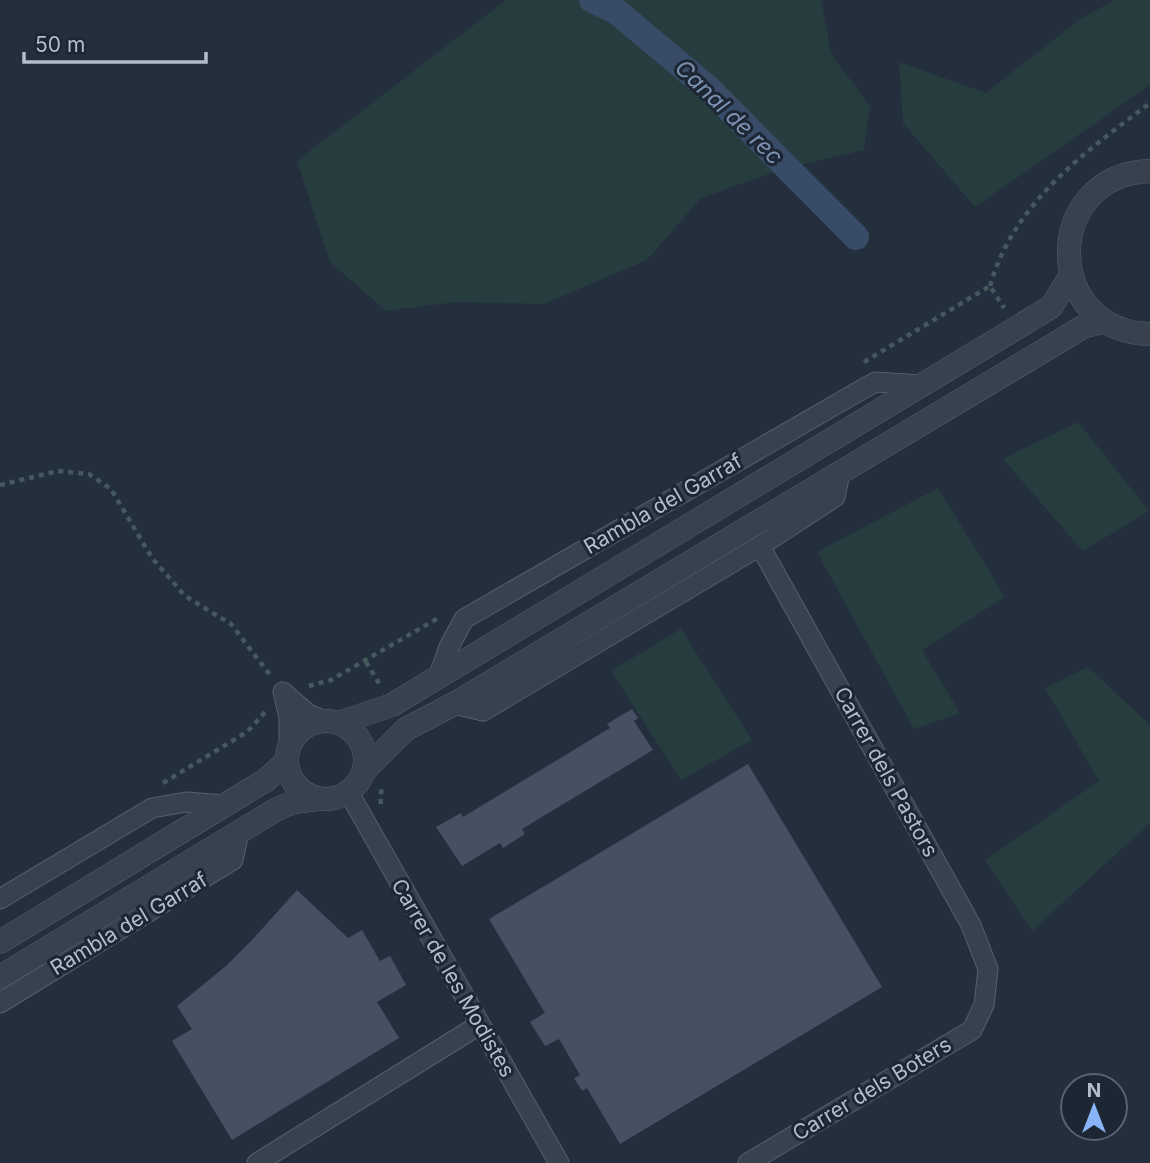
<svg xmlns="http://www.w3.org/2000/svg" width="1150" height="1163" font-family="Inter,sans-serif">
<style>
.green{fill:#263c3f}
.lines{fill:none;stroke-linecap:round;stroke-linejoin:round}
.canal{stroke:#394c67;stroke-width:26}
.building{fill:#455162}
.minor-casing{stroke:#565f6c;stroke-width:21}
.tertiary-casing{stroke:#565f6c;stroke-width:24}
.path{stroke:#44595c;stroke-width:4.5;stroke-dasharray:5 5;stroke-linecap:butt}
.minor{stroke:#38414e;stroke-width:19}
.tertiary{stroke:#38414e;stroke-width:23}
.labels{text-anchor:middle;stroke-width:6;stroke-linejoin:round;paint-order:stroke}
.street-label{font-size:21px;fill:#b4bcc9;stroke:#1d2633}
.water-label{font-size:23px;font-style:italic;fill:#7c92b1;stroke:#1d2633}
</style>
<rect width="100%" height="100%" fill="#242f3e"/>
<path class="green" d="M506,0h315l10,54 39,52 -6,44 -81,19 -82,29 -54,62 -103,44 -88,-2 -70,9 -56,-49 -33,-101z
M1115,0h35v85l-175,122 -72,-84 -4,-61 87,31 94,-74z
M1078,422l71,89 -66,40 -80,-92z
M938,488l67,109 -83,53 38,63 -46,16 -97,-177z
M681,629l71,111 -71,40 -70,-109z
M1088,667l62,58v98l-118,108 -47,-71 114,-79 -54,-93z"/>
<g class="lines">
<path class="canal" d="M592,0l24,11 92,77 148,149"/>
</g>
<path class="building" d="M632,709l6,9 -4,3 19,29 -131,79 3,5 -22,14 -3,-5 -38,23 -26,-39 25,-14 2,4 147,-89 -3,-4z
M748,764l134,223 -262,157 -33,-56 -5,3 -8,-13 6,-3 -21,-36 -14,7 -15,-24 15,-9 -56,-94z
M297,890l51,48 14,-8 18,31 10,-5 16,29 -29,17 22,36 -167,102 -60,-99 20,-12 -15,-23 49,-40 25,-25z"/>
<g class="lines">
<g class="minor-casing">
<path id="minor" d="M439,675l10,-28 15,-28 411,-237 47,3
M283,692l6,25v31
M283,692l25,22 18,7
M454,704l29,7 277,-165 75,-49 5,-24
M349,793l210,370
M0,899l152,-91 34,-6 39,3
M0,1003l233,-143 6,-28
M257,1163l222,-138
M748,1163l224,-133 12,-25 4,-36 -17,-44 -211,-379"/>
</g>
<g class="tertiary-casing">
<path id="tertiary" d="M1150,171c-109,4 -107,161 0,163
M287 760a39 39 0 1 1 78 0a39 39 0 1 1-78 0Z
M339,723l53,-18 659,-398 20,-32
M364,771l42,-42 48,-25 629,-377 22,-6
M0,942l266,-162 20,-18
M0,977l277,-168 17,-7 23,-3"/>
</g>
<path class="path" d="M990,286c24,-84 94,-133 160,-183
M864,362l126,-76 14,22
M0,485l58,-14 31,3 22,15 41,69 33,38 46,28 39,51
M366,662l14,23
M309,686l22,-6 109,-63
M163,783l84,-51 20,-22
M381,804l-1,-8 3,-11"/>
<use href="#minor" class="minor"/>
<use href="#tertiary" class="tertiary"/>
</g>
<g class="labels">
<g class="street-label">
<text transform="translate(663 504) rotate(-30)" y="7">Rambla del Garraf</text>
<text transform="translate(886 772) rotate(61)" y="7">Carrer dels Pastors</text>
<text transform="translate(129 924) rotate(-31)" y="7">Rambla del Garraf</text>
<text transform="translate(453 978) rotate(60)" y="7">Carrer de les Modistes</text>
<text transform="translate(872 1089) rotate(-31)" y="7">Carrer dels Boters</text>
</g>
<g class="water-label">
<text transform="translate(729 112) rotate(44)" y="8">Canal de rec</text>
</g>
</g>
<g transform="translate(1094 1107)"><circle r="33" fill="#1d2633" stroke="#59626f" stroke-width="2"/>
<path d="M0-5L12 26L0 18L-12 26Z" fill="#8ab4f8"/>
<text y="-10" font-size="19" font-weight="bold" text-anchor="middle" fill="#b4bcc9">N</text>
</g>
<path d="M24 52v10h182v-10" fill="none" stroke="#b4bcc9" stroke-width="3.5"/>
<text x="35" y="52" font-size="21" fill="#b4bcc9" stroke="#1d2633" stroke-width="5" paint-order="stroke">50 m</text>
</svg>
